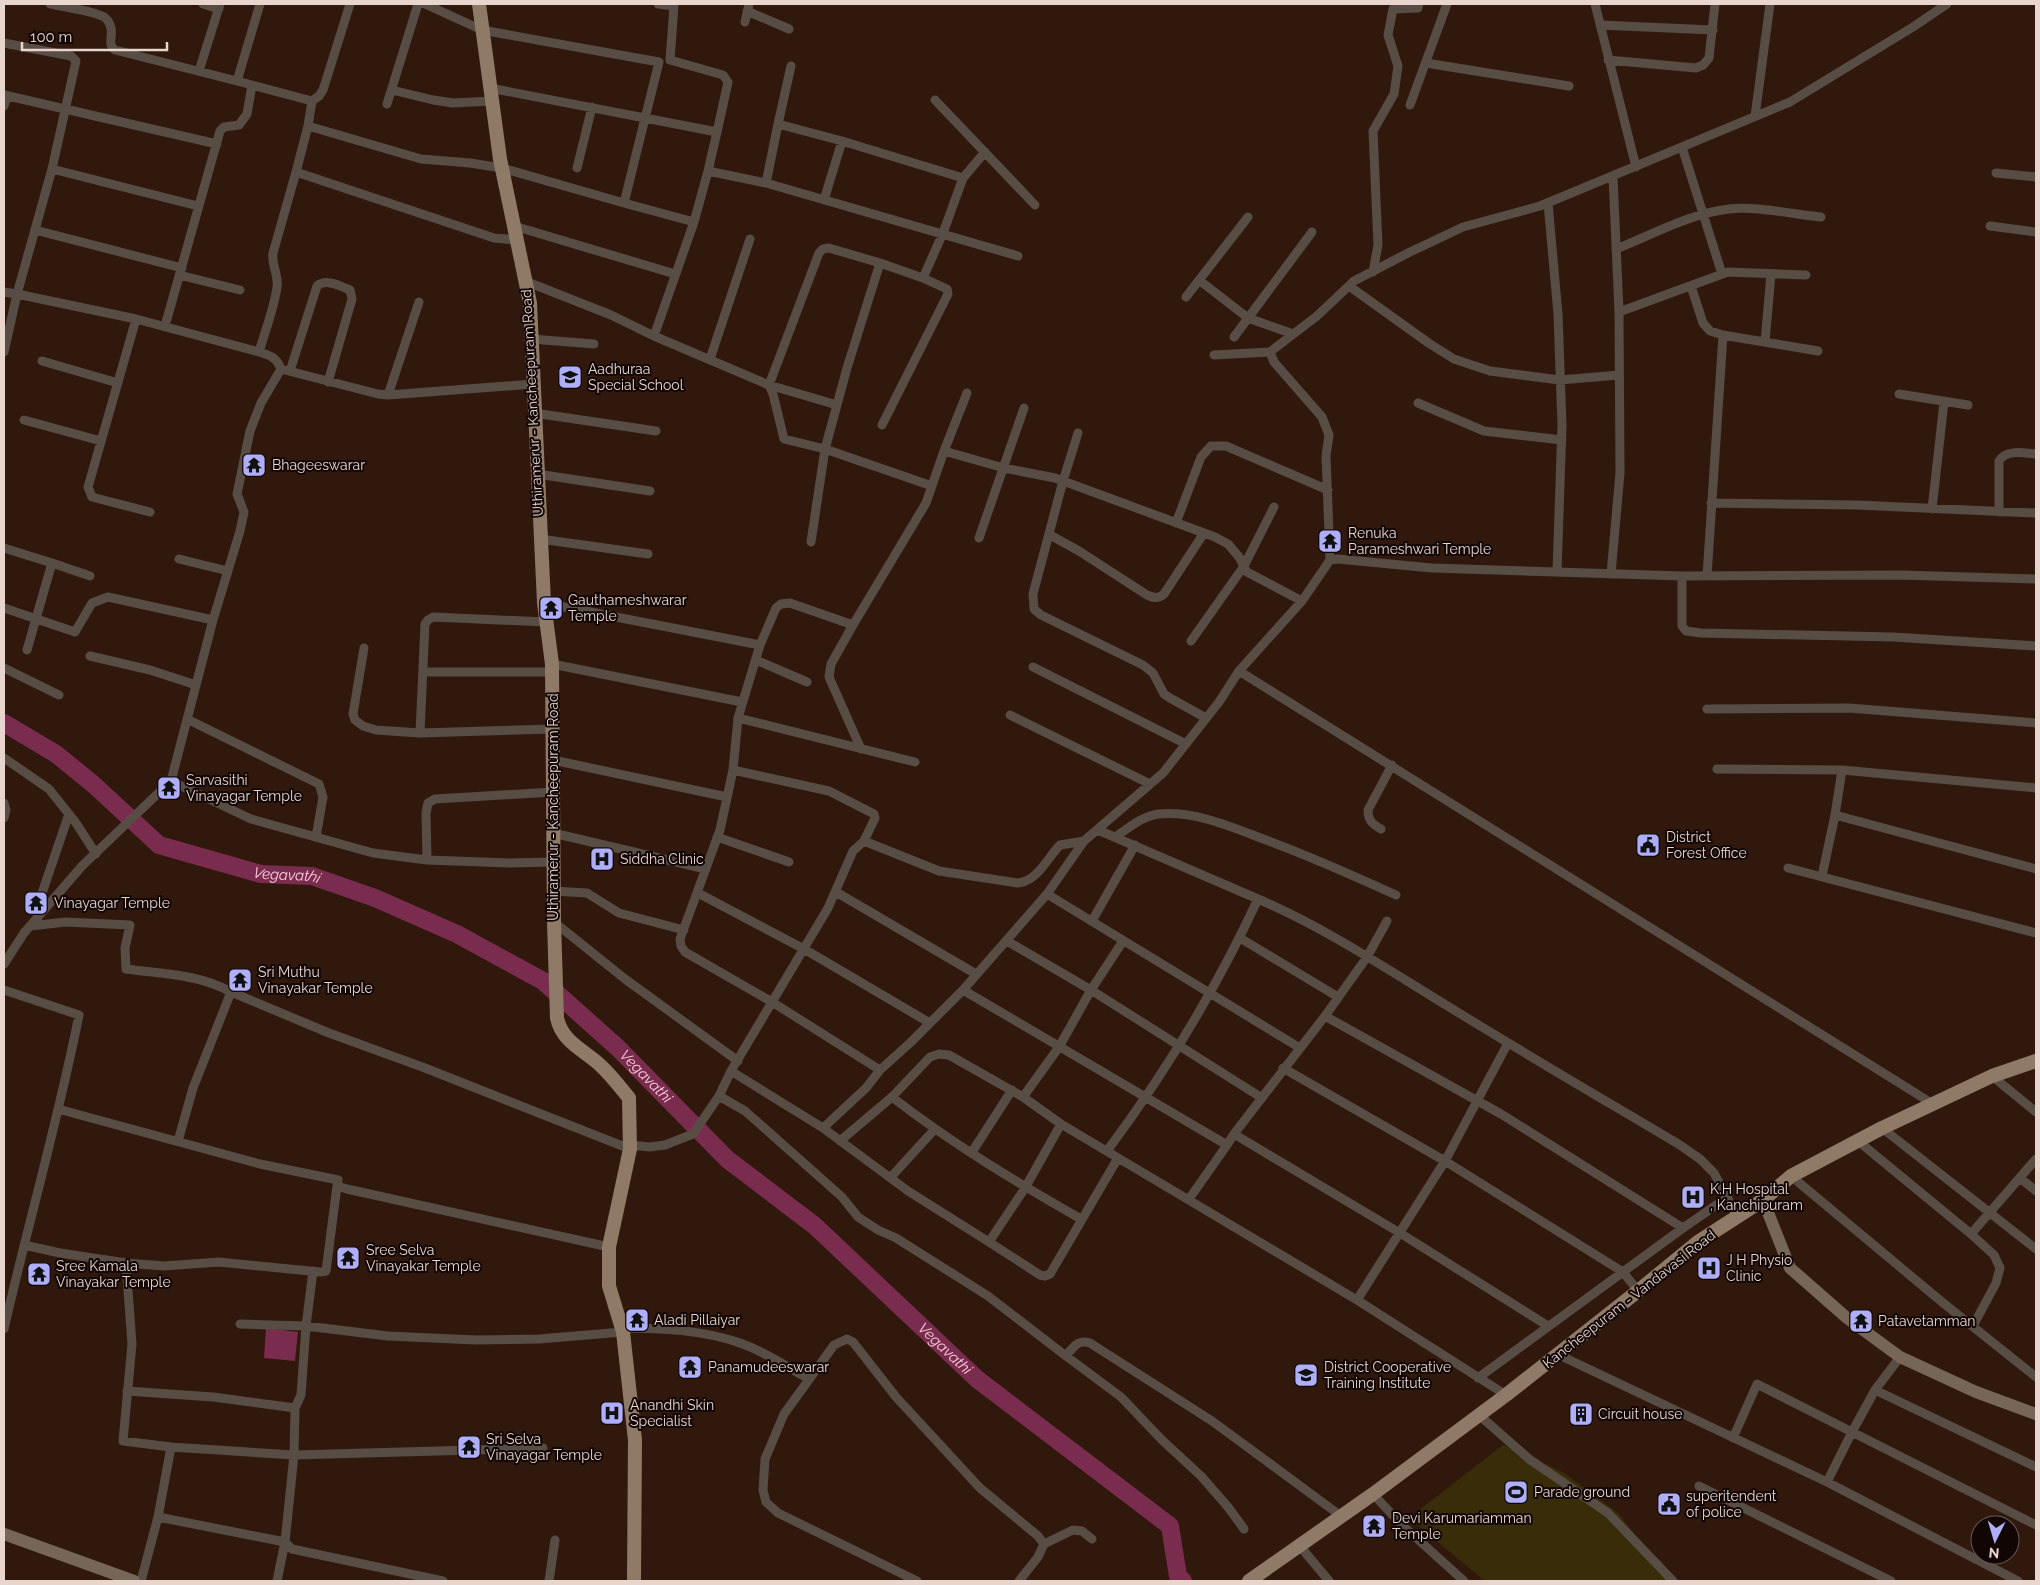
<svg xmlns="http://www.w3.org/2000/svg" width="2040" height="1585" font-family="Raleway,sans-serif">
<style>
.green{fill:#382d08}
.water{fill:#7a2c4f}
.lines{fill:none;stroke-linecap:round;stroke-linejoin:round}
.river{stroke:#7a2c4f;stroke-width:18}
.street{stroke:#574d44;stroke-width:9}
.secondary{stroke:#766657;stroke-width:12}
.primary{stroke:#8e7a66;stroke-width:14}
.labels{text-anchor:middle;stroke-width:4;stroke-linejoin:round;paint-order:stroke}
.poi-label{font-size:14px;fill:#e7d5ce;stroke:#110604;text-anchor:start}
.street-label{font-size:14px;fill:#e7d5ce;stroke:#110604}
.water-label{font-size:15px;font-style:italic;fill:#fbcbdc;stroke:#110604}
</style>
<rect width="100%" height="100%" fill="#31180d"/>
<path class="green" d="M1503,1445l60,27 55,41 52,68h-185l-76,-63z"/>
<path class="water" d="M266,1328l32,4 -3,29 -31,-3z"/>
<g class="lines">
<path class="river" id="s1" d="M4,723l52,31 37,30 66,61 102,29 51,2 63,22 82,36 86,47 75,67 109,111 88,67 162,153 193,147 8,50 5,5"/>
<path class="street" d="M50,4c16,4 36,5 52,12 4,1 8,7 9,12 2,9 -4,16 4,22l122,31 23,-77
M203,4l16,5
M425,4l57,26 177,32 -35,141 70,19
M658,4l16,2 -4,54 53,15 5,7 -11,50
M1595,4l41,163
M747,11l42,18
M745,22l4,-18
M1600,25l113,5
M4,43l67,13 5,5 -24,108 -35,125 119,25 123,33c11,3 18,6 22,17l-20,34 -11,28 -13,63 7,18 -4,19 -27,89 -42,161 -89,85 -58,67 -20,31
M1608,60l88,8 7,-3 6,-7 6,-54
M1426,63l143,23
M199,71l21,-67
M252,85l60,16 7,-5 4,-6 27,-86
M490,88l227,44 -9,39 58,12 12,-59 64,17 121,37 -20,55 -20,45 -43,-15 -33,105 -22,81 -14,93
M392,90l41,10 20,3 39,-2
M4,95l213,49
M935,100l100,105
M312,101l-4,25 113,33 49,4 32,5 122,35
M387,104l31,-100
M1410,105l37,-101
M4,106l3,-10
M1755,116l15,-112
M778,124l13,-58
M308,126l-12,46 198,66 23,2
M1682,147l40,127
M577,168l15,-61
M52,169l146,37
M1996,173l40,4
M1613,176l6,136
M963,178l22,-26
M766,183l252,73
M824,200l18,-59
M1548,203l10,111 4,111 -5,147
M514,226l161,48
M1990,226l46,6
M35,230l147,38
M1616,249c35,-14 75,-36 113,-40 26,-3 64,5 92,8
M1373,272l5,-27 -5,-114 21,-37 4,-28 -10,-31 5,-26 25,-1 1,-4
M179,275l61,15
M1199,280l49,38 45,16
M525,281l86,34 43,21 115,49 4,9 11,45 41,10 107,37
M1349,286l81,58 24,15 36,12 70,9 59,-5
M1691,286l12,37 7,8 13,4 -16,241
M4,292l13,2 -13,58
M1186,297l62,-80
M136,319l-48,168 4,10 58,15
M165,326l55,-195 4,-4 15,-2 8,-11 5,-29 -15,-4
M1723,335l95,16
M654,336l40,-114 14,-51
M1234,337l78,-105
M531,339l63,5
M1765,342l6,-68
M259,352c6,-21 15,-43 18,-65 2,-13 -6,-21 -4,-34l23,-81
M1214,355l56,-3
M710,359l40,-120
M42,361l76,22
M281,369l97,25 10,1 145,-11
M290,371l27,-85c9,-8 23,0 33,4l2,9 -24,83
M1899,394l69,11
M388,395l31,-93
M1418,403l66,28 78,9
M837,405l-68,-20 50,-132 4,-4 6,-1 51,15
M534,413l122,18
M24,420l77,21
M882,425l66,-131 -1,-5 -24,-11
M1078,433l-15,48 -30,113 1,15 7,6 102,50 10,8 11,21 6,4 36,20
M944,451l23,-58
M537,474l113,17
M1711,503l146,2 179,8
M1932,509l12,-107
M1999,512v-51c7,-12 25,-8 37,-7
M1176,523l25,-66 10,-11h15l102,44
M1050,535l29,16 68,44c7,3 11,4 17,-1l40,-61
M979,538l45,-130
M540,539l108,15
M4,548l48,15 -25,87
M179,559l49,12
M1330,560l-4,-104 3,-21 -7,-18 -48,-55 -4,-10 47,-36 37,-35 56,-29 53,-25 77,-21 250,-104 123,-75 34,-23
M52,563l38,13
M1611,574l9,-101 -1,-161 109,-40 78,3
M1682,576v50l4,5 15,2 192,4 143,9
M1302,601l28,-41 8,-1 94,9 250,8 219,-1 135,4
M544,603l216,42 -22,73 -5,52 -13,60 -40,109 1,7 4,6 87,50 108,68
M4,608l71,24 17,-29 16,-6 105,23
M853,625l-22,39 -2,13 32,72
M1191,641l53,-75 30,-59
M760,645l16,-37 5,-4 9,-1 63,22 73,-122 18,-52 60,17 51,10 160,59 13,7 11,13 8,15 55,29 -63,70 -20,31 -56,71 -79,68 -37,53 -84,96 -52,52 -31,28 -14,18 -43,40 85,63 81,51 36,-54 36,-64
M364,648l-11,66 2,6 8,6 13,4 14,1 30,2 133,-4
M90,656l60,14 46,15
M756,660l51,22
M552,664l190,38
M1033,667l153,77
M4,668l55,27
M1239,671l694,433
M423,672h129
M1707,709l142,-1 187,15
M1010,715l140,69
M738,718l177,44
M187,719l132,65 4,13 -7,40
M420,733l5,-109 3,-4 5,-3 113,5
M4,758l45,31 27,34 20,31
M553,760l174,37
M1717,769l125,1 194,18
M733,770l96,21 45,23 1,4 -11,23
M171,781l80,38 122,34 54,7 83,3 43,-1
M4,803l2,7 -2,8
M1835,815l201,54
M1381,829c-9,-5 -13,-9 -13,-19l24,-45
M1098,830l160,69
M553,833l153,36
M717,837l72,25
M1115,837c14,-9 27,-21 44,-23 34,-3 68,11 99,23 47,17 92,37 138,58
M427,860l-1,-47 2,-10 7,-4 118,-7
M1788,868l248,65
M1822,876l13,-61 7,-45
M553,891l34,2 32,20 65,17
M836,892l140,82
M698,893l106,56 126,74
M1047,894l253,154
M38,918l3,-22 28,-82
M1092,921l43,-76
M554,922l71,57 113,82
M31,926l34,-4 65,3 -5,23 1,21c36,5 73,5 105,23
M1240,938l98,59
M1007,941l84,49 171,108
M4,990l75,25c-21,106 -51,209 -75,314
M963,990l264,155 7,-11 166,99 148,93
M1325,1016l176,98 182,114
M1283,1068l162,93 178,111 15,19
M731,1071l92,57
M1992,1076l44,36
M719,1096l26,15 97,86 16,20 20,13 18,8 92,58 78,60c7,-9 12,-17 24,-13l122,78 129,95
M892,1097c59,46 124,85 189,122
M1023,1097l36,-50 32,-57 32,-49
M58,1109l202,55 78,16 -1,6 10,3 262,58
M1882,1128l154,121
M1234,1134l91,-118 42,-59 20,-36
M178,1141l15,-53 38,-96 98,41 96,35 205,81
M840,1141l52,-44 38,-40 9,-3 10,1 74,42 38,27 296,176 149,95
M1858,1141l113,93
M630,1145l20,2 15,-2 28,-11 26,-38 12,-25 97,-163 25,-57 11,-10 75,30 79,12c20,-2 29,-25 42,-38l24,-4
M1107,1151c59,-79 109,-162 151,-252 70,30 135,74 201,114 73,45 147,88 221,132l20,14 14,14 23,43
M972,1152l40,-62
M1791,1176l151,126 94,75
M891,1177l43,-47
M2020,1178l16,13
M1189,1199l38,-54
M989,1242l51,33 5,1 5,-2 68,-116
M24,1245l36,8 66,10 38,3 55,-4 101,10 6,-1 11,-85
M126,1263l6,81 -9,97 48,6 123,8 -9,87 -8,39
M313,1271l-7,55 -5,69 -6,13 -1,47 249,-7
M1357,1300l88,-139 63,-118
M240,1324l66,2 82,10 88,4 63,-1 84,-7
M1973,1326l23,-43 4,-15 -6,-13 -23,-21 65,-75
M622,1328c39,0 81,2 118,15 24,8 47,24 69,36
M1559,1355l268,127 191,99
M1066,1356l55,41 41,43 39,36 27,31 16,22
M1478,1378l205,-150 45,-31
M1875,1390l161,77
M127,1391l86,6 82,11
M1479,1415l50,44 79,54 65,68
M1733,1438l24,-54 95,48 23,-42 25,-33
M1827,1482l25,-50 184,93
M1699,1486l192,95
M1373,1494l29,31 62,56
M158,1517l127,25 7,7 151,32
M1044,1544l29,-14 9,1 10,8
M1299,1545l30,36
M141,1581l17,-64 13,-70
M549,1581l6,-41
M917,1581l-139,-68 -12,-11 -3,-12 2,-31 19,-45 50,-69 13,-6 6,3 43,55 84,91 58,48 6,8 -6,13 -19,24"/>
<path class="secondary" d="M1763,1200l27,68 57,50 53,39 76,35 60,22
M4,1534l130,47"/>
<path class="primary" d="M479,4l21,155 30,144 14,300 8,61 2,258 3,96c5,24 27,32 44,48 10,9 19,21 28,32l1,51 -21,98v39l14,46 12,108 -1,141
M1249,1581l124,-87 133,-99 132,-104 60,-49 65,-42 28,-24 91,-48 110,-52 44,-15"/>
</g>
<defs>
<g id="school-square" transform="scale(1.25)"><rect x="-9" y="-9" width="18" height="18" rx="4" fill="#afaefa" stroke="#110604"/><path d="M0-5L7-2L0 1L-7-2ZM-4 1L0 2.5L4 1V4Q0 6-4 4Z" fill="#111"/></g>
<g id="temple-square" transform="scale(1.25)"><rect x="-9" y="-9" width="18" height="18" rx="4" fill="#afaefa" stroke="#110604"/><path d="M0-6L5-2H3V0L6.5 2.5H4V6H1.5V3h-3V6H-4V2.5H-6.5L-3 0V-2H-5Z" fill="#111"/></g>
<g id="civic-square" transform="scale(1.25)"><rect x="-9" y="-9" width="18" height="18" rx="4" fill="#afaefa" stroke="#110604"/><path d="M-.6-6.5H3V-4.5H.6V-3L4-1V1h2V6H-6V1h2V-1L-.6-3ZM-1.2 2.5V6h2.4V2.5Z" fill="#111"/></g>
<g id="hospital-square" transform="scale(1.25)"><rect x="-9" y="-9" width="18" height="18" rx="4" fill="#afaefa" stroke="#110604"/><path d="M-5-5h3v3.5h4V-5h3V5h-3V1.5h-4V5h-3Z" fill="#111"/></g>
<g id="building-square" transform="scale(1.25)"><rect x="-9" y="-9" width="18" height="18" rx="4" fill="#afaefa" stroke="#110604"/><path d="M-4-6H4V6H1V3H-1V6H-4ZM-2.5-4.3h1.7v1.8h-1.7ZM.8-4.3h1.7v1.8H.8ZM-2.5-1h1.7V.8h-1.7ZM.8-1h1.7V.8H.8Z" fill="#111"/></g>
<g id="stadium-square" transform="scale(1.25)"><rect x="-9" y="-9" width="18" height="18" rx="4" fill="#afaefa" stroke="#110604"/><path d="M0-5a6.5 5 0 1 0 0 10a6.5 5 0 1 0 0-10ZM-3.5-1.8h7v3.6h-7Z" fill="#111"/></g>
</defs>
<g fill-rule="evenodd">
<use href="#school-square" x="570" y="377"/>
<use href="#temple-square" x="254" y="465"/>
<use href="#temple-square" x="1330" y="541"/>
<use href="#temple-square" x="551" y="608"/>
<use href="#temple-square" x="169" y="788"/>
<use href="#civic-square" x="1648" y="845"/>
<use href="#hospital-square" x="602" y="859"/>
<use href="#temple-square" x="36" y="903"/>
<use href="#temple-square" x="240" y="980"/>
<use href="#hospital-square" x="1693" y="1197"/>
<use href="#temple-square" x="348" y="1258"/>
<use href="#hospital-square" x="1709" y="1268"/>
<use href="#temple-square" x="39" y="1274"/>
<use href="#temple-square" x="637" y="1320"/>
<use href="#temple-square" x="1861" y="1321"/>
<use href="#temple-square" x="690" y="1367"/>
<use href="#school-square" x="1306" y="1375"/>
<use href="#hospital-square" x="612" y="1413"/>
<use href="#building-square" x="1581" y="1414"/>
<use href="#temple-square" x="469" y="1447"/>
<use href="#stadium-square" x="1516" y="1492"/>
<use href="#civic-square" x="1669" y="1504"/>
<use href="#temple-square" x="1374" y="1526"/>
</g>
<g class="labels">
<g class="poi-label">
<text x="588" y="374">Aadhuraa<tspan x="588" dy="16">Special School</tspan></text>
<text x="272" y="470">Bhageeswarar</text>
<text x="1348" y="538">Renuka<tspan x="1348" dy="16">Parameshwari Temple</tspan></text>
<text x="568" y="605">Gauthameshwarar<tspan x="568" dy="16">Temple</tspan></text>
<text x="186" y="785">Sarvasithi<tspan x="186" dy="16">Vinayagar Temple</tspan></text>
<text x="1666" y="842">District<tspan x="1666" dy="16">Forest Office</tspan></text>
<text x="620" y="864">Siddha Clinic</text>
<text x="54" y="908">Vinayagar Temple</text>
<text x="258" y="977">Sri Muthu<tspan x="258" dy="16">Vinayakar Temple</tspan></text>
<text x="1710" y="1194">K.H Hospital<tspan x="1710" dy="16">, Kanchipuram</tspan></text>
<text x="366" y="1255">Sree Selva<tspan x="366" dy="16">Vinayakar Temple</tspan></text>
<text x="1726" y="1265">J H Physio<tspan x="1726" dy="16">Clinic</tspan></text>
<text x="56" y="1271">Sree Kamala<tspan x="56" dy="16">Vinayakar Temple</tspan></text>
<text x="654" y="1325">Aladi Pillaiyar</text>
<text x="1878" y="1326">Patavetamman</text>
<text x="708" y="1372">Panamudeeswarar</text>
<text x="1324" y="1372">District Cooperative<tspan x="1324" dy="16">Training Institute</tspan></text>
<text x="630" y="1410">Anandhi Skin<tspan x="630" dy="16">Specialist</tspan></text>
<text x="1598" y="1419">Circuit house</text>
<text x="486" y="1444">Sri Selva<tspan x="486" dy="16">Vinayagar Temple</tspan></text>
<text x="1534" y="1497">Parade ground</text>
<text x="1686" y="1501">superitendent<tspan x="1686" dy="16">of police</tspan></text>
<text x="1392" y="1523">Devi Karumariamman<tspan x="1392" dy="16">Temple</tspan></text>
</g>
<g class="street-label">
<text transform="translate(532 403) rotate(-93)" y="5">Uthiramerur - Kancheepuram Road</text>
<text transform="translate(553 807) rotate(-90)" y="5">Uthiramerur - Kancheepuram Road</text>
<text transform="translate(1629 1299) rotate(-38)" y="5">Kancheepuram - Vandavasi Road</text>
</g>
<g class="water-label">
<text dy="5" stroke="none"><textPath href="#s1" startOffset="330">Vegavathi</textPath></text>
<text dy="5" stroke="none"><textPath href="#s1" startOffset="750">Vegavathi</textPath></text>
<text dy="5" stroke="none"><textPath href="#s1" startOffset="1155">Vegavathi</textPath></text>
</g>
</g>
<rect width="2040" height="1585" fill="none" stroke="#e7d5ce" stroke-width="10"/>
<g transform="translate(1995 1540) rotate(185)"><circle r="24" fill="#110604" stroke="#675955"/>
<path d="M0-4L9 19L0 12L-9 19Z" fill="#afaefa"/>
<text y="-8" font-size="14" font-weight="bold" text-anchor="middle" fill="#e7d5ce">N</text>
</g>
<path d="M22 42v8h145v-8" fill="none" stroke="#e7d5ce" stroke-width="2.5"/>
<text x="30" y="42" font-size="15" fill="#e7d5ce" stroke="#110604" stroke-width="4" paint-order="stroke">100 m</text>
</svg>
